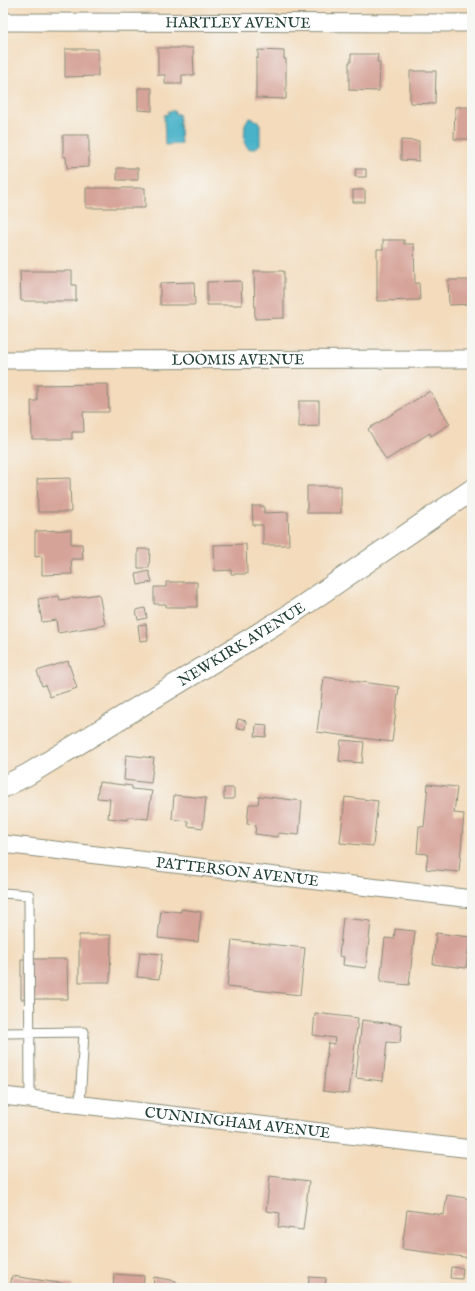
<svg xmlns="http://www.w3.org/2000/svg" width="475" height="1291" font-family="'IM FELL English',serif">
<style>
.water{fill:#49b2c8;stroke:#34787e}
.building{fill:#d6a398}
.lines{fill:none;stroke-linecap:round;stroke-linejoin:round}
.service-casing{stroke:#898c78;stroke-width:11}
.minor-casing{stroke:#898c78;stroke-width:19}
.tertiary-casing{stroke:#898c78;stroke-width:23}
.service{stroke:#fff;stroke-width:9}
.minor{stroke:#fff;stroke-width:17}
.tertiary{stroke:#fff;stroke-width:21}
.labels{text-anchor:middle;stroke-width:3;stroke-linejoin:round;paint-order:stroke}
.street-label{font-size:15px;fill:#1f3d34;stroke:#f6f6f2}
</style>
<rect width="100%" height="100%" fill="#f6f6f2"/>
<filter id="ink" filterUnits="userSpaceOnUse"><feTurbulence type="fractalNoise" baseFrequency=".025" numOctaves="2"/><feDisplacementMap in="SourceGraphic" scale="8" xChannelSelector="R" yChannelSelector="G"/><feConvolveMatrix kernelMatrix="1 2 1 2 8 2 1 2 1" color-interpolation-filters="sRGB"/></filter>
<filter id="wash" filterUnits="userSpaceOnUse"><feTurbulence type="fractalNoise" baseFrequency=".012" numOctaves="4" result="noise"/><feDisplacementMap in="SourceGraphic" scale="16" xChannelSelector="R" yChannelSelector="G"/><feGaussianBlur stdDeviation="0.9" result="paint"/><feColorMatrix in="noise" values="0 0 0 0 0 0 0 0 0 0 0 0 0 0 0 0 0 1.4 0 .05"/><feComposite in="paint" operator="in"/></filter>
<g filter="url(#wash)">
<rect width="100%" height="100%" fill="#f3dbbc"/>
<path class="water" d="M168,111h7v3h4l2,30 -16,1 -1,-30 4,-1z
M251,118l7,3 2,3v20c-3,5 -12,8 -15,0 -1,-3 -1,-20 1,-22 2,-3 2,-3 5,-4z"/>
<g id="blocks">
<path class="building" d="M158,48h35l1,27h-12v9h-17v-9h-7z
M65,49h33v27l-33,1z
M258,50l26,1v8h2v40l-30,-1v-40l2,1z
M351,54h27l-1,8h3l-1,29 -30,-1v-28h2z
M410,71h26l-1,33 -25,-1z
M138,88h14v23l-14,-1z
M455,107h17v32h-18z
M63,135h26v32l-22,1 -1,-11 -3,-1z
M401,140l18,1v20l-18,-1z
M117,168h21v12h-21z
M356,169h10v8h-11z
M86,188h59v20h-59z
M353,190h12v12h-12z
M383,240h21v4h10l1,39h4l1,17 -43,1v-52h6z
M20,271h52v14h4v16h-55z
M254,271h30v47l-29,1z
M448,280h24v24l-23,1z
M241,281l1,24h-35v-23z
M194,282l1,23h-35v-22z
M108,384l1,28h-26l1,20h-12v7h-40l-1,-38h6v-16z
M430,391l20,33 -19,12 -1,-3 -44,27 -18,-31z
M299,401h20v25l-20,1z
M70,478l1,34h-33l-1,-33z
M307,486h34v27h-34z
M252,506h12v7l24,-1 1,33h-26v-20h-10z
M71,530v14h11l1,15h-12l1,15 -30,1v-19l-7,1v-26z
M246,544l1,30h-16v-4l-16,1 -1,-26z
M138,549h12l-1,19h-11z
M149,571l3,11 -14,3 -2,-11z
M166,582h31v25h-31v-3h-12v-17h12z
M99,594l6,31 -47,8 -2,-13 -14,2 -4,-23 21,-3 1,4z
M145,608l2,10 -9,2 -2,-10z
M146,624l2,16 -8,1 -2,-16z
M68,661l9,27 -27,9 -5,-12 -3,1 -5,-15z
M324,677l75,10 -7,55 -75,-10z
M238,719l8,2 -1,8 -9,-1z
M256,724l11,1 -1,12 -11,-1z
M341,740l23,2 -2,21 -23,-2z
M126,755l28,3 -3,25 -27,-3z
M99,782l33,4v3l20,2 -4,28 -20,-2v3l-20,-2 2,-19 -13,-1z
M428,784l29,3 -3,26 10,1 -5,58 -33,-3 2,-15 -11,-1 2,-27 5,1z
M224,788h10v11h-10z
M174,795l32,3 -3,30 -15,-2v-5l-16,-2z
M259,796l43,5 -3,34 -21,-2v4l-23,-3 1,-9 -9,-1 2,-20h9z
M345,797l33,4 -5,45 -33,-3z
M181,909l20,3 -3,30 -40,-4 3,-28 20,2z
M343,918l28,3 -5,47 -23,-3 1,-8 -5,-1z
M395,929l20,2 -6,54 -29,-3 5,-44 9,1z
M436,933l34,4 -4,31 -33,-4z
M79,935h32l-1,47h-31z
M232,940l73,8 -5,47 -73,-8z
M140,952l22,2 -3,25 -22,-2z
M21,959h46l1,40h-47z
M315,1013l43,5 -9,76 -26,-3 5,-48 6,1 1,-6 -22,-3z
M362,1020l40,5 -2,18 -13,-1 -4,39 -27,-3z
M270,1176l39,5 -6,49 -25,-3 2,-14 -14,-2z
M447,1195l25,4v59l-70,-9 5,-39 37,5z
M451,1267l12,1 -1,11 -12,-1z
M114,1274l30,2 -1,12h-30z
M12,1276l61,9 -1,3h-62z
M154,1277l22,4 -1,7h-22z
M309,1277l17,1 -1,10h-17z"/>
</g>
</g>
<g filter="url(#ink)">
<use href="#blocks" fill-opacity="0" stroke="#898c78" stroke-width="1"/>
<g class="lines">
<g class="service-casing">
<path id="service" d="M3,893l26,2 1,204
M3,1033l81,-1 -4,73"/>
</g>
<g class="minor-casing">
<g id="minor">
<path id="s1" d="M3,22l469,1"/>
<path id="s2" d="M3,360l469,-1"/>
<path id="s3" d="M3,844l469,55"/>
<path id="s4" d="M3,1096l469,53"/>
</g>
</g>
<g class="tertiary-casing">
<g id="tertiary">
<path id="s5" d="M3,787l24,-12 261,-159 184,-126"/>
</g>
</g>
<use href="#service" class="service"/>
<use href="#minor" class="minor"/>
<use href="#tertiary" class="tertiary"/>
</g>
</g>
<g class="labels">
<g class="street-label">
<text dy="5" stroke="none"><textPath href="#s1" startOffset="235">HARTLEY AVENUE</textPath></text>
<text dy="5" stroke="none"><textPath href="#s2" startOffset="235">LOOMIS AVENUE</textPath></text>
<text dy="5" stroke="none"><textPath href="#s5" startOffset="278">NEWKIRK AVENUE</textPath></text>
<text dy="5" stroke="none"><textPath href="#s3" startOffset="236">PATTERSON AVENUE</textPath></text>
<text dy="5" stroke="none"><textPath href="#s4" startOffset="236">CUNNINGHAM AVENUE</textPath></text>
</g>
</g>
<rect width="475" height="1291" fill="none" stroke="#f6f6f2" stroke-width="16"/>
</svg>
